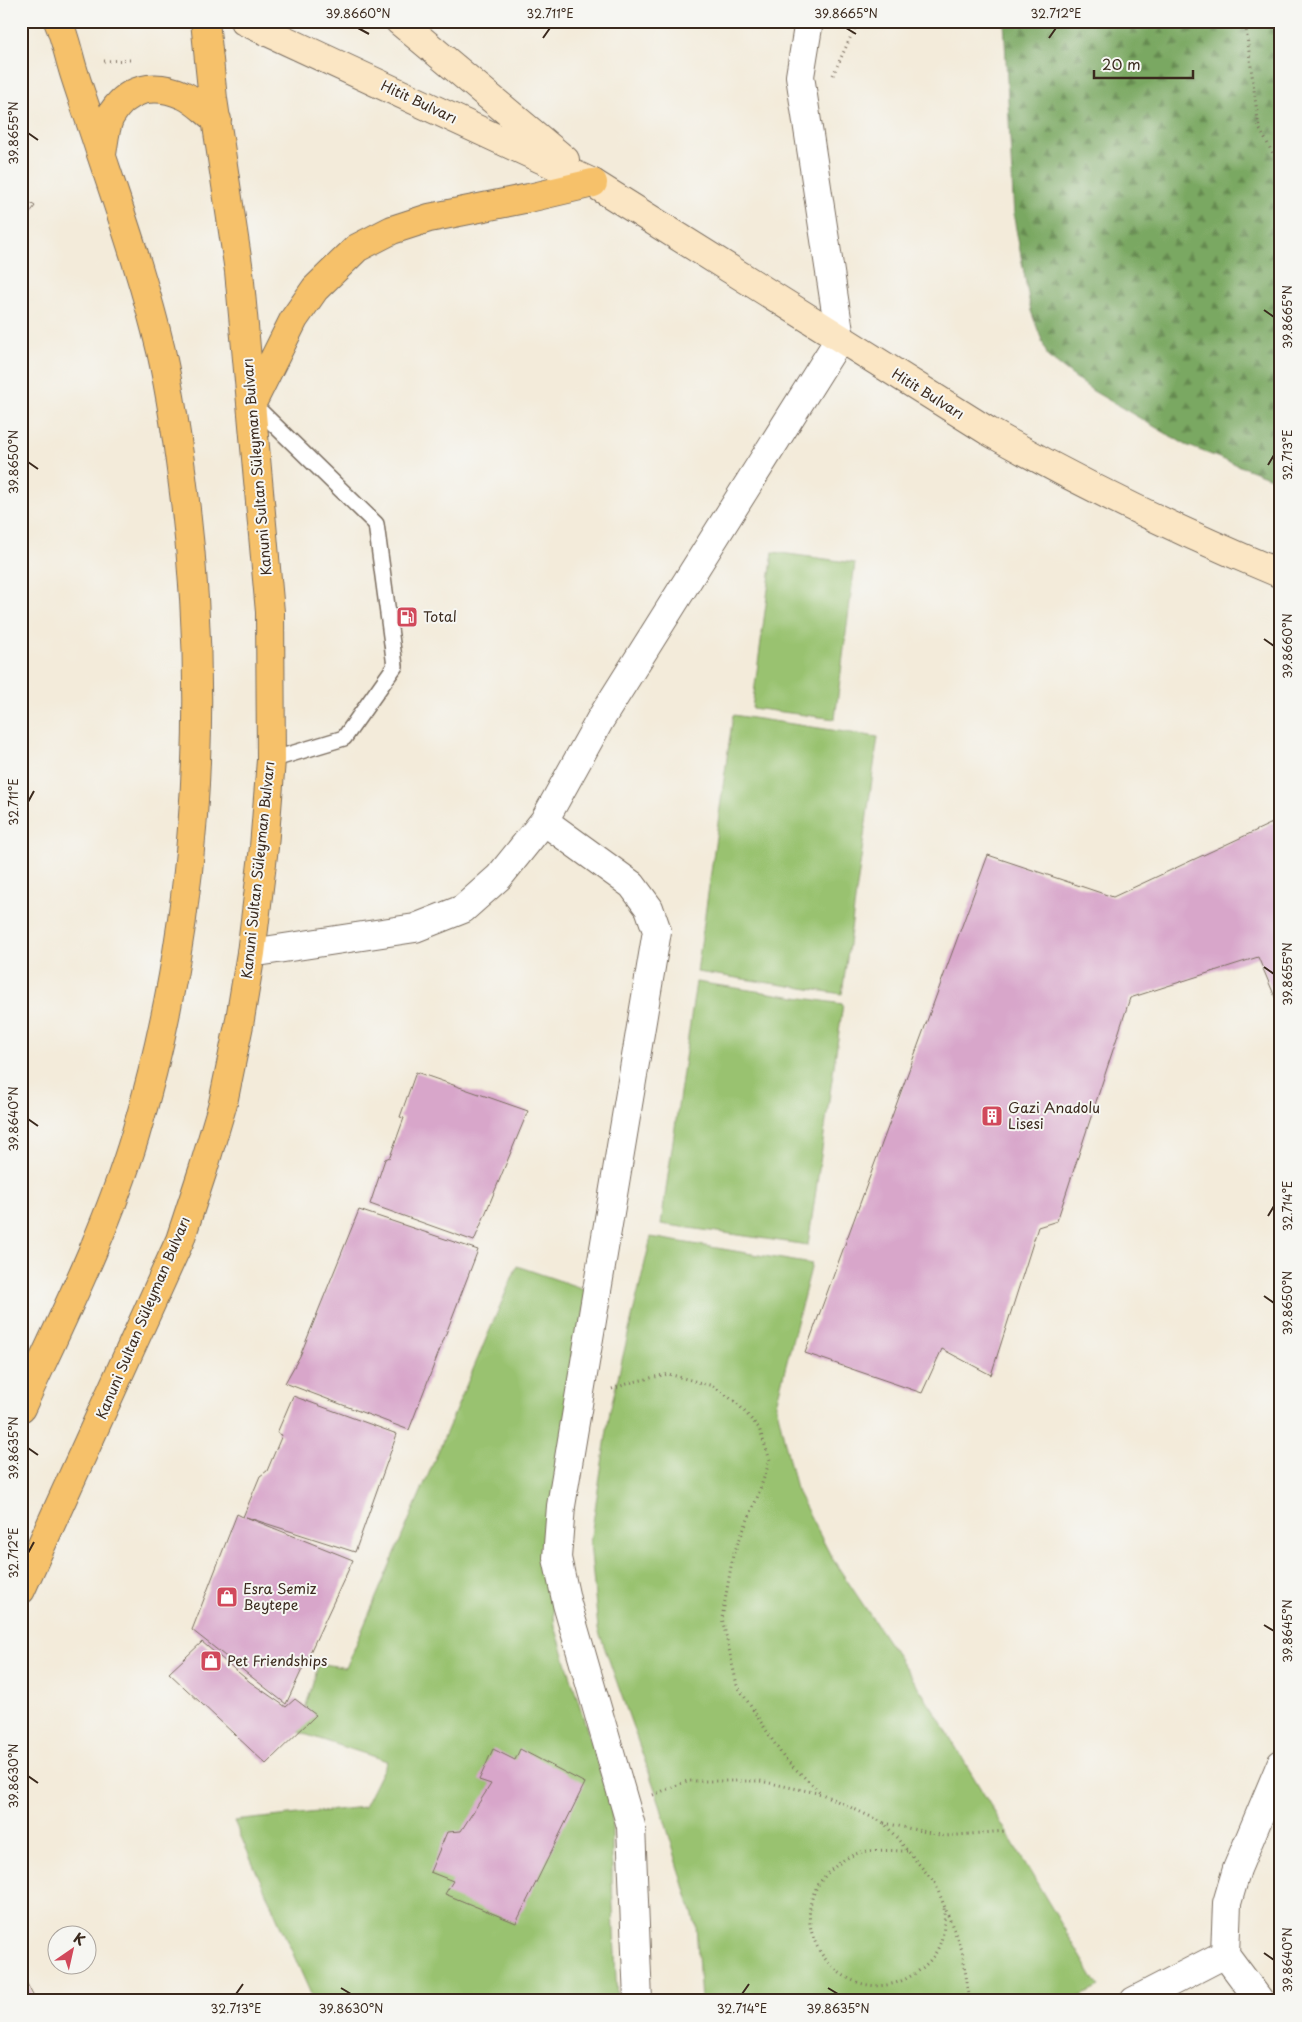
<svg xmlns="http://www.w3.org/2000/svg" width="1302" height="2022" font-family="'Playpen Sans',sans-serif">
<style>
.forest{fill:url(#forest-firs);stroke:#5a6940}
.green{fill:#99c26f;stroke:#6a7646}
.building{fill:#d8a6ca}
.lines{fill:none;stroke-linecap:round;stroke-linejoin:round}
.lane-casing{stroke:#7b6e60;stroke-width:18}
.street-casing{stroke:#7b6e60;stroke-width:30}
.secondary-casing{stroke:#7b6e60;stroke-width:30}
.primary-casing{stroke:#7b6e60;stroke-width:30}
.path{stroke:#7b6e60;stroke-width:3;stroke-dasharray:1 4;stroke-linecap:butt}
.lane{stroke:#fff;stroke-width:15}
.street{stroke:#fff;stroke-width:28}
.secondary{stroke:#fbe6c4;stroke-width:28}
.primary{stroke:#f6c16b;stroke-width:28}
.ticks{fill:none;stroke:#3b2a1e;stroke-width:2}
.labels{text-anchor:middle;stroke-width:4;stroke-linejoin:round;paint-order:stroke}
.street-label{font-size:14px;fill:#3b2a1e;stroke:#f6f6f2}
.poi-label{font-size:14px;fill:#3b2a1e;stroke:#f6f6f2;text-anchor:start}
.neatline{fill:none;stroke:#3b2a1e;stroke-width:2}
.ticks-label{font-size:12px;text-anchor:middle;fill:#3b2a1e}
</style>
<defs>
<pattern id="forest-firs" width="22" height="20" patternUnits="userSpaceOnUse" patternTransform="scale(1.25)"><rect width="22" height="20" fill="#7aa862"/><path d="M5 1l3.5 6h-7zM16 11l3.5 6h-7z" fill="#658950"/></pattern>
</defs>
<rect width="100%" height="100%" fill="#f6f6f2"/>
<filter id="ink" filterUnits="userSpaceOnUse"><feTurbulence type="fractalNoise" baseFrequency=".02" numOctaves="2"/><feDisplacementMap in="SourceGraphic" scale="10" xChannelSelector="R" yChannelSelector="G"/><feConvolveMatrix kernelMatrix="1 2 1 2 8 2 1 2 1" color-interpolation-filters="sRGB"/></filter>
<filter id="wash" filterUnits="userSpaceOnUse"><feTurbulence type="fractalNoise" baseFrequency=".0096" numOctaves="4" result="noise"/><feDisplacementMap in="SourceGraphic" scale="20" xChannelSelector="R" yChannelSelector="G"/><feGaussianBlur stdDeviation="1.12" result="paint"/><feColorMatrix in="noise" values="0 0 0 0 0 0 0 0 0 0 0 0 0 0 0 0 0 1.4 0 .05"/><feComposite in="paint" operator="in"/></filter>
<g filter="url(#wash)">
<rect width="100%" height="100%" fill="#f3ebda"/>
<path class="forest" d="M1004,21h277v461l-95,-37 -93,-54 -45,-34 -17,-46 -17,-93z"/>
<path class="green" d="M773,552l82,11 -20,156 -83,-11z
M733,715l145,22 -36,257 -145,-22z
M696,982l147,22 -35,241 -147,-21z
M651,1237l161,27 -36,140 20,85 36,69 101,151 166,278 -28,14h-370l-5,-75 -38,-128 -60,-169 -8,-87 20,-131z
M517,1266l70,24 -39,264 7,72 57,184v73l5,118h-303l-80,-180 130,-14 23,-46 -89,-29 21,-69 27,5z"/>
<g id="blocks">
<path class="building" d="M21,197l14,9 -14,19z
M1281,819v192l-23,-54 -128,41 -73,223 -19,6 -47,148 -49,-26 -20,44 -117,-40 183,-498 125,42z
M416,1072l112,39 -54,130 -104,-37 15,-45 5,-2 14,-39 -4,-1z
M359,1210l119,40 -69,180 -124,-47 15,-27z
M293,1396l104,38 -42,118 -109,-35 107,43 -67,144 -94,-74 45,-116 6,3 17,-41 7,-5 15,-36 -5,-2z
M202,1642l48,40 36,25 9,-8 21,16 -50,49 -97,-91z
M493,1749l22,11 5,-11 65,34 -69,140 -71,-29 8,-13 -23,-9 17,-40 14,-1 30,-47 -12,-4z
M21,1979l4,1 11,21h-15z"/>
</g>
</g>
<g filter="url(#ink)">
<use href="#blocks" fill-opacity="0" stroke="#7b6e60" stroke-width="1"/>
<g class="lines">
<g class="lane-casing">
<path id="lane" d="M252,403l124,121 19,142 -51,72 -73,22"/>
</g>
<g class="street-casing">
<path id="street" d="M544,821l88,64 17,23 8,23 -96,575 -4,52 10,46 64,222 7,175
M251,953l164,-25 48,-19 36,-32 45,-56 56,-101 240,-382 -40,-262 9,-55
M1134,2001l91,-47
M1260,2001l-35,-47 2,-51 10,-34 44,-105"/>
</g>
<g class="secondary-casing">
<path id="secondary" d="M244,21l349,162 395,248c95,54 192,101 293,143
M399,21l166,139"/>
</g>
<g class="primary-casing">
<path id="primary" d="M102,154c2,-11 3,-27 8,-37 16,-29 44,-35 73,-22 12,5 23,17 34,25
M252,403l42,-84 21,-30 42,-41 35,-18 37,-12 100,-20 64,-15
M21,1408c41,-89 86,-178 114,-272 61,-205 76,-423 50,-635 -6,-50 -13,-101 -24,-150 -16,-68 -39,-134 -61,-200 -8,-25 -17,-50 -25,-75 -6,-18 -9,-37 -17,-55
M21,1590l159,-350 23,-70 20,-67 16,-78 12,-72 13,-106 7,-87 -1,-148 -31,-341 -26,-172 -8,-78"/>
</g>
<path class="path" d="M1245,21l14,107 22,40
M104,61l26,-1
M833,75l25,-54
M612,1389l21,-7 35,-8 45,12 24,17 22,25 11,32 -13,38 -24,57 -11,63 15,67 47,73 38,36
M653,1795l34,-14h73l62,13 62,29 51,60 27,67 8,51
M884,1823l61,13 61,-5
M907,1851c-14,0 -30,-2 -45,1 -13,3 -23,11 -32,19 -58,52 18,151 87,101 24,-17 29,-38 27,-66"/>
<use href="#lane" class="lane"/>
<use href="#street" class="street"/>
<use href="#secondary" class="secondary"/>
<use href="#primary" class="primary"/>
</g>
</g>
<path class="ticks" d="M358,28l11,6M846,28l10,6M543,38l7,-10M1049,38l7,-10M28,133l10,7M1264,310l10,7M28,462l10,7M1268,465l6,-10M1264,639l10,7M28,802l6,-11M1264,967l10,7M28,1119l10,7M1268,1216l6,-10M1264,1296l10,7M28,1448l10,7M28,1553l6,-11M1264,1625l10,6M28,1776l10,7M1264,1953l10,7M341,1988l10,6M828,1988l10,6M236,1994l7,-10M742,1994l7,-10"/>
<defs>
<g id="fuel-square" transform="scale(1.125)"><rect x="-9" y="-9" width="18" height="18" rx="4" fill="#d1495b" stroke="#f6f6f2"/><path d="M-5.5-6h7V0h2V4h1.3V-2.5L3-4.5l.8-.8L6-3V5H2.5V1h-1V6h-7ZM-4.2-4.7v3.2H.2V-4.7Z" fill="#fff"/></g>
<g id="building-square" transform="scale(1.125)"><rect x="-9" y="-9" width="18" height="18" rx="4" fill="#d1495b" stroke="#f6f6f2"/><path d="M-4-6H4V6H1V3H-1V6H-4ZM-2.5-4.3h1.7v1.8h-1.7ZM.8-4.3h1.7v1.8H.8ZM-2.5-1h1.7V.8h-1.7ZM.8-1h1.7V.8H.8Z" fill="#fff"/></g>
<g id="shop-square" transform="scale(1.125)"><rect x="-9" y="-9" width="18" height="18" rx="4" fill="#d1495b" stroke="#f6f6f2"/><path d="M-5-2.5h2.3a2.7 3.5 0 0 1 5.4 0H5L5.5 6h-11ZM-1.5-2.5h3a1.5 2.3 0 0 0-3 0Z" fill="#fff"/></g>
</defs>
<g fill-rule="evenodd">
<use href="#fuel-square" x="407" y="617"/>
<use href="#building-square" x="992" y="1116"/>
<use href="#shop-square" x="227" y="1597"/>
<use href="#shop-square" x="211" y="1661"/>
</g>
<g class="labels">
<g class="street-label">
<text transform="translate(419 102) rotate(25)" y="5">Hitit Bulvarı</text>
<text transform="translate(928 394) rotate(32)" y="5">Hitit Bulvarı</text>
<text transform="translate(257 467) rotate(-95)" y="5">Kanuni Sultan Süleyman Bulvarı</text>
<text transform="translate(258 870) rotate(-84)" y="5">Kanuni Sultan Süleyman Bulvarı</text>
<text transform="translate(143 1318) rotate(-67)" y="5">Kanuni Sultan Süleyman Bulvarı</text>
</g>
<g class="poi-label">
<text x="423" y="622">Total</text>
<text x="1008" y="1113">Gazi Anadolu<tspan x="1008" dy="16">Lisesi</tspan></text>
<text x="243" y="1594">Esra Semiz<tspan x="243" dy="16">Beytepe</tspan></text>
<text x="227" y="1666">Pet Friendships</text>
</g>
</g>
<rect width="1302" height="2022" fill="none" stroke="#f6f6f2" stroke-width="55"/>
<g transform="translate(72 1950) rotate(34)"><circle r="24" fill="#f6f6f2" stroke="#aba49d"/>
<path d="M0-4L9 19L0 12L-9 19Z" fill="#d1495b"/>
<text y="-8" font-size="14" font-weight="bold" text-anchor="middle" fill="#3b2a1e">K</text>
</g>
<path d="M1094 70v8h99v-8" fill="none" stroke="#3b2a1e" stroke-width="2.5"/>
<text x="1102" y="70" font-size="15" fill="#3b2a1e" stroke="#f6f6f2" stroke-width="4" paint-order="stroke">20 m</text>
<rect x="28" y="28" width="1246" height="1966" class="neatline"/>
<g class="ticks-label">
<text x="358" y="18">39.8660°N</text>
<text x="550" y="18">32.711°E</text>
<text x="846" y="18">39.8665°N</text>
<text x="1056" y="18">32.712°E</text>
<text transform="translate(14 133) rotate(-90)" y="4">39.8655°N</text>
<text transform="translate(1288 317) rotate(-90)" y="4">39.8665°N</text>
<text transform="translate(1288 455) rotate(-90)" y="4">32.713°E</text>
<text transform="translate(14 462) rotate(-90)" y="4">39.8650°N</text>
<text transform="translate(1288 646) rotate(-90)" y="4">39.8660°N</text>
<text transform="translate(14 802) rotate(-90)" y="4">32.711°E</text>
<text transform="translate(1288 974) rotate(-90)" y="4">39.8655°N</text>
<text transform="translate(14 1119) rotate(-90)" y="4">39.8640°N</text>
<text transform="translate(1288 1206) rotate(-90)" y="4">32.714°E</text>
<text transform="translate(1288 1303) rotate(-90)" y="4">39.8650°N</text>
<text transform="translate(14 1448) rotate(-90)" y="4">39.8635°N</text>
<text transform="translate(14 1553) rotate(-90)" y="4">32.712°E</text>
<text transform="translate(1288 1631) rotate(-90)" y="4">39.8645°N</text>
<text transform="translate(14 1776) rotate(-90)" y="4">39.8630°N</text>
<text transform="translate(1288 1960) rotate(-90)" y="4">39.8640°N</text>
<text x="236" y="2013">32.713°E</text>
<text x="351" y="2013">39.8630°N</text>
<text x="742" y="2013">32.714°E</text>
<text x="838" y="2013">39.8635°N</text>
</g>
</svg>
